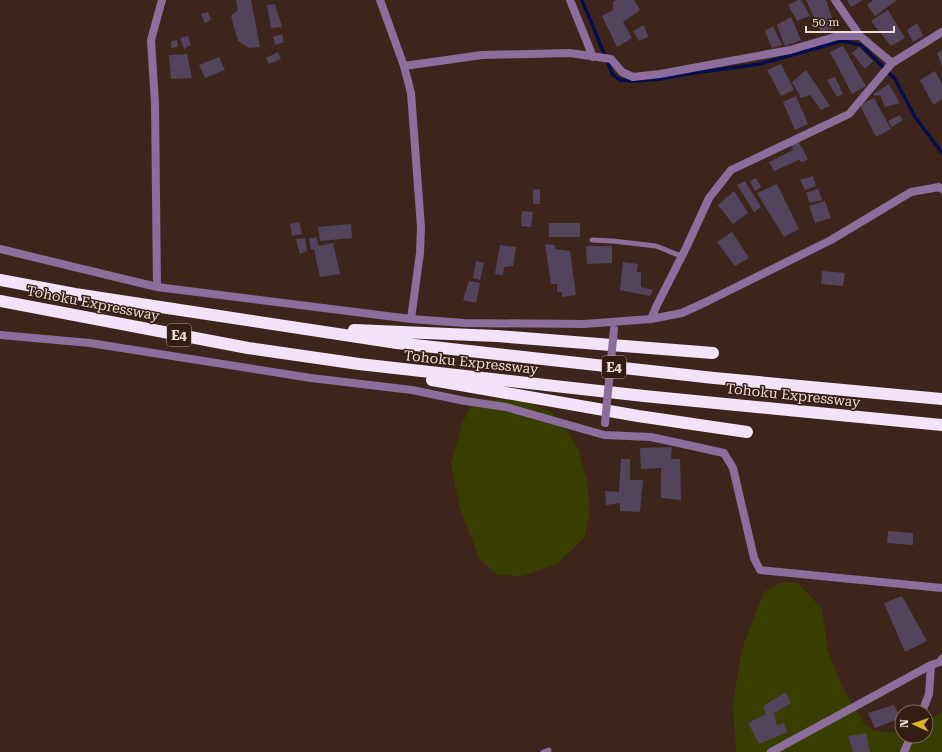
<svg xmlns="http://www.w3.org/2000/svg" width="942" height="752" font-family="'Roboto Serif',serif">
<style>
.green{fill:#383d00}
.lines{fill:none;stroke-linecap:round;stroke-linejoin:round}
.stream{stroke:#020d4d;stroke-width:3.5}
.building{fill:#52445c}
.lane{stroke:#8c6d9c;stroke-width:5}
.street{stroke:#8c6d9c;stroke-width:8}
.highway{stroke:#f2e2fa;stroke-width:12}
.street-bridge{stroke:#8c6d9c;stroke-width:8}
.labels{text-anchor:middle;stroke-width:3;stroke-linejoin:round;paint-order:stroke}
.shield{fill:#341c13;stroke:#b6a39c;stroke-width:1}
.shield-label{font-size:13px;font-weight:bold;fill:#eeddd6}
.street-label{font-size:14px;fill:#eeddd6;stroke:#341c13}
</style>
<rect width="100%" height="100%" fill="#3e251c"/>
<path class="green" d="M491,399l33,2 30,13 23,32 10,33 3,34 -6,25 -27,26 -34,12 -25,-1 -18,-15 -20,-51 -9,-45 11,-41 12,-22z
M782,582l16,1 24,26 6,42 15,37 20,34 11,9 28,2v3h24v-14l16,-10v40h-206l-3,-48 9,-55 22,-57z"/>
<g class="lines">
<path class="stream" d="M582,0l31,75 7,5 14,1 26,-2 33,-6 67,-9 82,-23 19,4 34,34 20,38 27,36"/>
</g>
<path class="building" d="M236,0h15l9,47 -11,1 -11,-7 -7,-25 7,-6z
M616,0h18l6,10 -17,12 9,16 -15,9 -15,-31 11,-6v-8z
M798,0h3l9,16 -13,5 -9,-16z
M806,0h20l9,27 -14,6z
M847,0h16l-12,7z
M873,0h24l-22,16 -8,-11z
M275,4l7,23 -11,1 -4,-23z
M888,10l17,28 -14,8 -20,-25z
M208,12l3,8 -6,3 -4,-9z
M791,17l10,23 -16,6 -8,-21z
M917,23l6,13 -10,6 -6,-12z
M644,25l4,12 -9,4 -6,-10z
M773,26l9,19 -10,3 -7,-17z
M282,34l2,8 -9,3 -2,-8z
M188,36l3,9 -7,4 -4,-11z
M177,40l1,7 -7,1v-7z
M843,46l23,40 -14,8 -22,-42z
M859,47l14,14 -8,8 -13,-16z
M942,50v16l-5,-13z
M278,52l3,7 -12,5 -3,-6z
M187,54l5,24 -21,1 -2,-24z
M219,57l6,13 -20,8 -6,-13z
M781,64l13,26 -13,6 -14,-26z
M806,70l24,36 -9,4 -11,-15 -9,3 -9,-16z
M935,71l7,13v15l-9,6 -13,-25z
M835,77l8,17 -6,3 -10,-17z
M889,84l11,19 -15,4 -5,-12 -5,1 -2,-2z
M796,96l12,28 -13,6 -12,-28z
M874,98l17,31 -15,8 -16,-32z
M900,115l3,5 -11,7 -4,-6z
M799,142l9,17 -6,3 -3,-2 -25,11 -5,-9 24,-12 -1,-5z
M813,176l3,10 -11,4 -5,-10z
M756,178l5,9 -6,4 -5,-10z
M745,181l16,26 -7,5 -17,-27z
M777,184l22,45 -15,8 -27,-44z
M540,189v15h-7v-14z
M818,189l4,11 -12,3 -4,-10z
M734,191l14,22 -15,11 -15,-19z
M825,201l6,17 -16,5 -6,-17z
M522,211l11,1 -2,15 -10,-1z
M299,222l3,12 -10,2 -2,-12z
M549,223h31v14h-31z
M351,224l1,14 -32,3 -2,-14z
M732,232l17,26 -14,8 -18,-24z
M317,237l1,9 15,-3 7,31 -20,3 -6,-28 -3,1 -2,-11z
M305,238l2,13 -7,3 -4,-15z
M545,244l10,1v4l15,2 6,44 -14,2v-5h-5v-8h-6z
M500,245l16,2 -3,19 -9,1 -1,8 -8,-1z
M586,246h26v17l-25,1z
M476,261l8,2 -4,17 -7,-2z
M623,262l15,2 -1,8h4v15l12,3 -3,6 -30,-6z
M822,271l23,2 -2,13 -22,-2z
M469,281l11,2 -4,20 -13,-3z
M672,447l-1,12h9l1,41 -20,-2v-30l-20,1 -1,-21z
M621,459h9v21h13l-3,32 -20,-1v-8l-14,2 -1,-14 14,1z
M888,531l25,2v12l-26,-2z
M902,596l25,45 -22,11 -21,-49z
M786,692l5,11 -17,10 3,12 7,-2 3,9 -28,12 -11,-21 18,-9 -3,-8z
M894,705l7,13 -26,10 -7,-15z
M866,733l4,19h-17l-5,-16z"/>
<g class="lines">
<path class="lane" d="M592,240l21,1 43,5 25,10
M543,752l6,-2"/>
<path class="street" d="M380,0l24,66 7,27 10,134 -1,26 -9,66
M570,0l23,57
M835,0l25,36
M404,66l78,-11 88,-2 41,6 11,13 11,5 27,-3 130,-24 48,-14h22l32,27
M0,249l157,38 254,32 53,4 120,1 67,-5 31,-6 26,-12 123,-61 80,-48 28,-5 3,2
M157,287l-2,-183 -4,-64 11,-40
M651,319l5,-12 30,-59 23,-50 22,-28 118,-56 43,-51 50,-31
M0,335l90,8 221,35 101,12 53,11 41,6 98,28 47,2 73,16 9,15 21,90 6,12 182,18
M922,712l7,-18 2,-29
M771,752l160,-87 9,-3 2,-3
M904,752l7,-16"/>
<path class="highway" d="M0,280l75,14 322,49 317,35 228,21
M0,301l248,47 111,16 285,32 298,29
M354,330l143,6 216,17
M432,380l206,36 109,16"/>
<path class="street-bridge" d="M605,423l9,-94"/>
</g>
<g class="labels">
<g class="shield">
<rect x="167" y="324" width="24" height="22" rx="3"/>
<rect x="602" y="356" width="24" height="22" rx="3"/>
</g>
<g class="shield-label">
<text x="179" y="340">E4</text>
<text x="614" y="372">E4</text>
</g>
<g class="street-label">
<text transform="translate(93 303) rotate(11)" y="5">Tohoku Expressway</text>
<text transform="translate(471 362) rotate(6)" y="5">Tohoku Expressway</text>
<text transform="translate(793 395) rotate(6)" y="5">Tohoku Expressway</text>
</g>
</g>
<g transform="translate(914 724) rotate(273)"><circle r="19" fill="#341c13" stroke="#7e6961"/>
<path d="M0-3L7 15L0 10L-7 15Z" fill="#dcb233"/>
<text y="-6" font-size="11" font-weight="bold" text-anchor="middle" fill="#eeddd6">N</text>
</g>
<path d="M806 26v6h88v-6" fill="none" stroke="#eeddd6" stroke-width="2"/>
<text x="812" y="26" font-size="12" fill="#eeddd6" stroke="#341c13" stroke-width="3" paint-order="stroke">50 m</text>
</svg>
